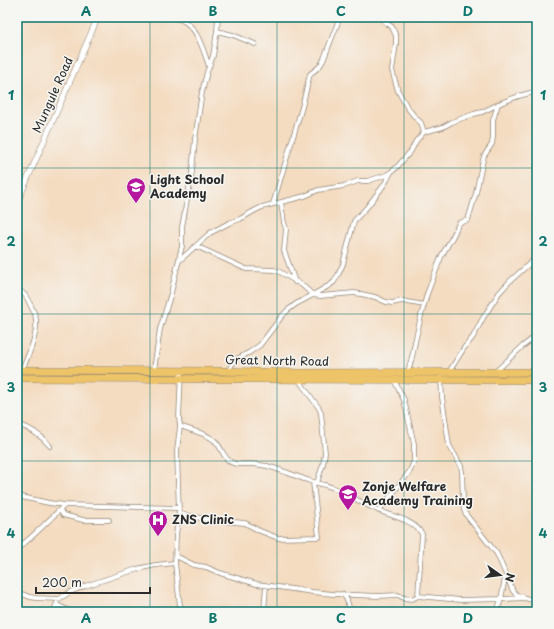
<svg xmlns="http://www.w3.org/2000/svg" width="554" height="629" font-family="'Playpen Sans',sans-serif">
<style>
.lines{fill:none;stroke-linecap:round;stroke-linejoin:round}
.minor-casing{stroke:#908476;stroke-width:5.5}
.tertiary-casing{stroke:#908476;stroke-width:6}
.trunk-casing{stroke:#908476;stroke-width:8}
.minor{stroke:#fff;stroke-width:4}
.tertiary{stroke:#fff;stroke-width:5}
.trunk{stroke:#eec469;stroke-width:7}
.grid{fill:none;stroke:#0f766e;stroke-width:1;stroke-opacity:0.55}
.labels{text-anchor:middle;stroke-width:3;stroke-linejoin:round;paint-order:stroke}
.street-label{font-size:12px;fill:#2b2b2b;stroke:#f6f6f2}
.poi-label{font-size:12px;font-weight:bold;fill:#2b2b2b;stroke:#f6f6f2;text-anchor:start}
.neatline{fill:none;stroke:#0f766e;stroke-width:1.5}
.grid-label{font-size:13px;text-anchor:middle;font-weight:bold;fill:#0f766e}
</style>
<rect width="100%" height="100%" fill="#f6f6f2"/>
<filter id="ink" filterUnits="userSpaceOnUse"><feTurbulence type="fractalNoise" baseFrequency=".025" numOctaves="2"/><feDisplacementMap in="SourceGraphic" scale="8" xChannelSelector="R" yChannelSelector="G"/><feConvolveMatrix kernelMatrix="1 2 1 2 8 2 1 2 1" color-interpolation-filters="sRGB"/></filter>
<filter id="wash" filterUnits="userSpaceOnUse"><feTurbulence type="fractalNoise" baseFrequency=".012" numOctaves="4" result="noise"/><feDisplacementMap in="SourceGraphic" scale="16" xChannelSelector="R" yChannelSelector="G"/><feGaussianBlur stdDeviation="0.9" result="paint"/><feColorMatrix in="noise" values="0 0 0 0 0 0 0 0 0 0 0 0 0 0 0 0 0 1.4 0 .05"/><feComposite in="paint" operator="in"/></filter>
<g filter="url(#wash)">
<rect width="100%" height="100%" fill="#f4dcc1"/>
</g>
<g filter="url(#ink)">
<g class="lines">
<g class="minor-casing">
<path id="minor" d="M172,17c3,1 7,2 10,3 16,8 21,30 27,46
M379,17l13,10 4,9v8l-4,26 6,21 9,16 7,9 7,7 3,9
M217,31l16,4 22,9
M17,181l7,5
M281,202l3,21 2,6 -2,22 3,8 8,23
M273,204l29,-97 8,-33 9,-7 4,-6 17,-44
M196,246l50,23 28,1 6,2 22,13 11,10 7,1 34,-3 7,1 14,3 11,5 6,1 10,-2 22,4
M179,261l31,-28 19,-10 11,-4 14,-8 8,-4 43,-11 13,-6 26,-4 14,-5h10l18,-6 5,-3 5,-4 15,-17 5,-10 8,-9 19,-5 9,-5 22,-8 8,-2 21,-10 16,-6 18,-5
M17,290c7,2 9,6 12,12 3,6 6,11 7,17 2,16 -8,37 -14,51
M154,370l6,-41 11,-36 11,-47v-19l10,-55 3,-33 7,-47 5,-20 6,-16 4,-25 1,-14
M181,371l-2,47 1,8 -3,25 2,63 -3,21 -1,28 5,43 2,6
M228,371l5,-8 4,-4 13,-7 10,-7 22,-29 6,-6 8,-6 15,-8 19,-11 4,-3 4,-7 5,-11 11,-43 13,-14 14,-18 6,-9 4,-8
M408,372l5,-19 2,-11 6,-26 6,-22 11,-29 4,-10 11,-19 6,-13 9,-3 8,-27 6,-29 2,-8 8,-12 1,-7v-17l5,-16
M449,372l15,-24 9,-11 10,-19 16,-25 11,-12 27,-24
M495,372l28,-26 14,-11
M441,378l1,19 7,48 12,21 1,6 1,30 1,8 3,6 30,38 16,37 4,4 6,2
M298,379l21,29 2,5 4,40 -2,11 -6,19
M17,424c13,4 24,11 33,22
M180,426c10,4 26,7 34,14 8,6 9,20 19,23 5,2 10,1 15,1 7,0 13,1 19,2 15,4 28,10 43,15 9,3 18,4 26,8 15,7 29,16 44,22 14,6 34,9 42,23l-4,62
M17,496l32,7 16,2 113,3
M60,510l3,5 20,5h26
M379,511l31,-40 4,-10v-17l-10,-44 -10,-20
M179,514l32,6 34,3 15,8 18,7 41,-1 -6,-55
M18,548c17,-12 31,-29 47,-43
M176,556l18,9 12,2 14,6 37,11 56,8 20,2 45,2 20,-1 6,3 8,1 6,-3 42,4 41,-1 24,-1 12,3
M17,592l13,5 6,1 23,1 11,-7 15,-6 52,-17 19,-4 19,-2
M343,594l4,6 3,12
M57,605l15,7
M53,612l4,-9
M90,612l3,-2 5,2
M264,612l2,-27
M497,612l4,-13 4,-21"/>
</g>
<g class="tertiary-casing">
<path id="tertiary" d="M17,203l81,-186"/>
</g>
<g class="trunk-casing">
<path id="trunk" d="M17,370l202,1 80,2 238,-1
M17,378l520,2"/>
</g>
<use href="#minor" class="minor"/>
<use href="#tertiary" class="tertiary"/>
<use href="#trunk" class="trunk"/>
</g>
</g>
<path class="grid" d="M150,17v595M277,17v595M404,17v595M17,168h520M17,314h520M17,461h520"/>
<defs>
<g id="school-pin" transform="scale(1)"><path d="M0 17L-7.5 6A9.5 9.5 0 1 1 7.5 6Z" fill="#b5179e" stroke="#f6f6f2"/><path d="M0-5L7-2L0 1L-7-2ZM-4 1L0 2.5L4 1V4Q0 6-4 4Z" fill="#fff"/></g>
<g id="hospital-pin" transform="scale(1)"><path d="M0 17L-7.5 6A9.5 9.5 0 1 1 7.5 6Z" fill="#b5179e" stroke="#f6f6f2"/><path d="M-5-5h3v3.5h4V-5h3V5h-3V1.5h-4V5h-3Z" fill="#fff"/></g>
</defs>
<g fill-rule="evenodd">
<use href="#school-pin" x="136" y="187"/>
<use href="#school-pin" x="348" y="494"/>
<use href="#hospital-pin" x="158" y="520"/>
</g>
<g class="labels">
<g class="street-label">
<text transform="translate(53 95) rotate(-66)" y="4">Mungule Road</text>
<text transform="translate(277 361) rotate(1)" y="4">Great North Road</text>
</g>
<g class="poi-label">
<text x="150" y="184">Light School<tspan x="150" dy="14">Academy</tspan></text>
<text x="362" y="491">Zonje Welfare<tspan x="362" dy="14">Academy Training</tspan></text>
<text x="172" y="524">ZNS Clinic</text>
</g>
</g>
<rect width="554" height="629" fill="none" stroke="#f6f6f2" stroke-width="44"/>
<g transform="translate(500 575) rotate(104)" stroke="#f6f6f2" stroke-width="3" paint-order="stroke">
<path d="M0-3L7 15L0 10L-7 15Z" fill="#2b2b2b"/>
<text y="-6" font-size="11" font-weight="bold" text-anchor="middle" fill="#2b2b2b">N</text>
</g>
<path d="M36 587v6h114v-6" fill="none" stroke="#2b2b2b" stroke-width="2"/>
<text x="42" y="587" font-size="12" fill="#2b2b2b" stroke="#f6f6f2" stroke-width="3" paint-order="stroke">200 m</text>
<rect x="22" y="22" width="510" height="585" class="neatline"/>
<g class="grid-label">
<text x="86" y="16">A</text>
<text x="213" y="16">B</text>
<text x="341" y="16">C</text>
<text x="468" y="16">D</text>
<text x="11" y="100">1</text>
<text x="543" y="100">1</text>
<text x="11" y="246">2</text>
<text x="543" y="246">2</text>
<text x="11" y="392">3</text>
<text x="543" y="392">3</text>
<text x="11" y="538">4</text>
<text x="543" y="538">4</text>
<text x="86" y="623">A</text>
<text x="213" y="623">B</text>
<text x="341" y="623">C</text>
<text x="468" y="623">D</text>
</g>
</svg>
